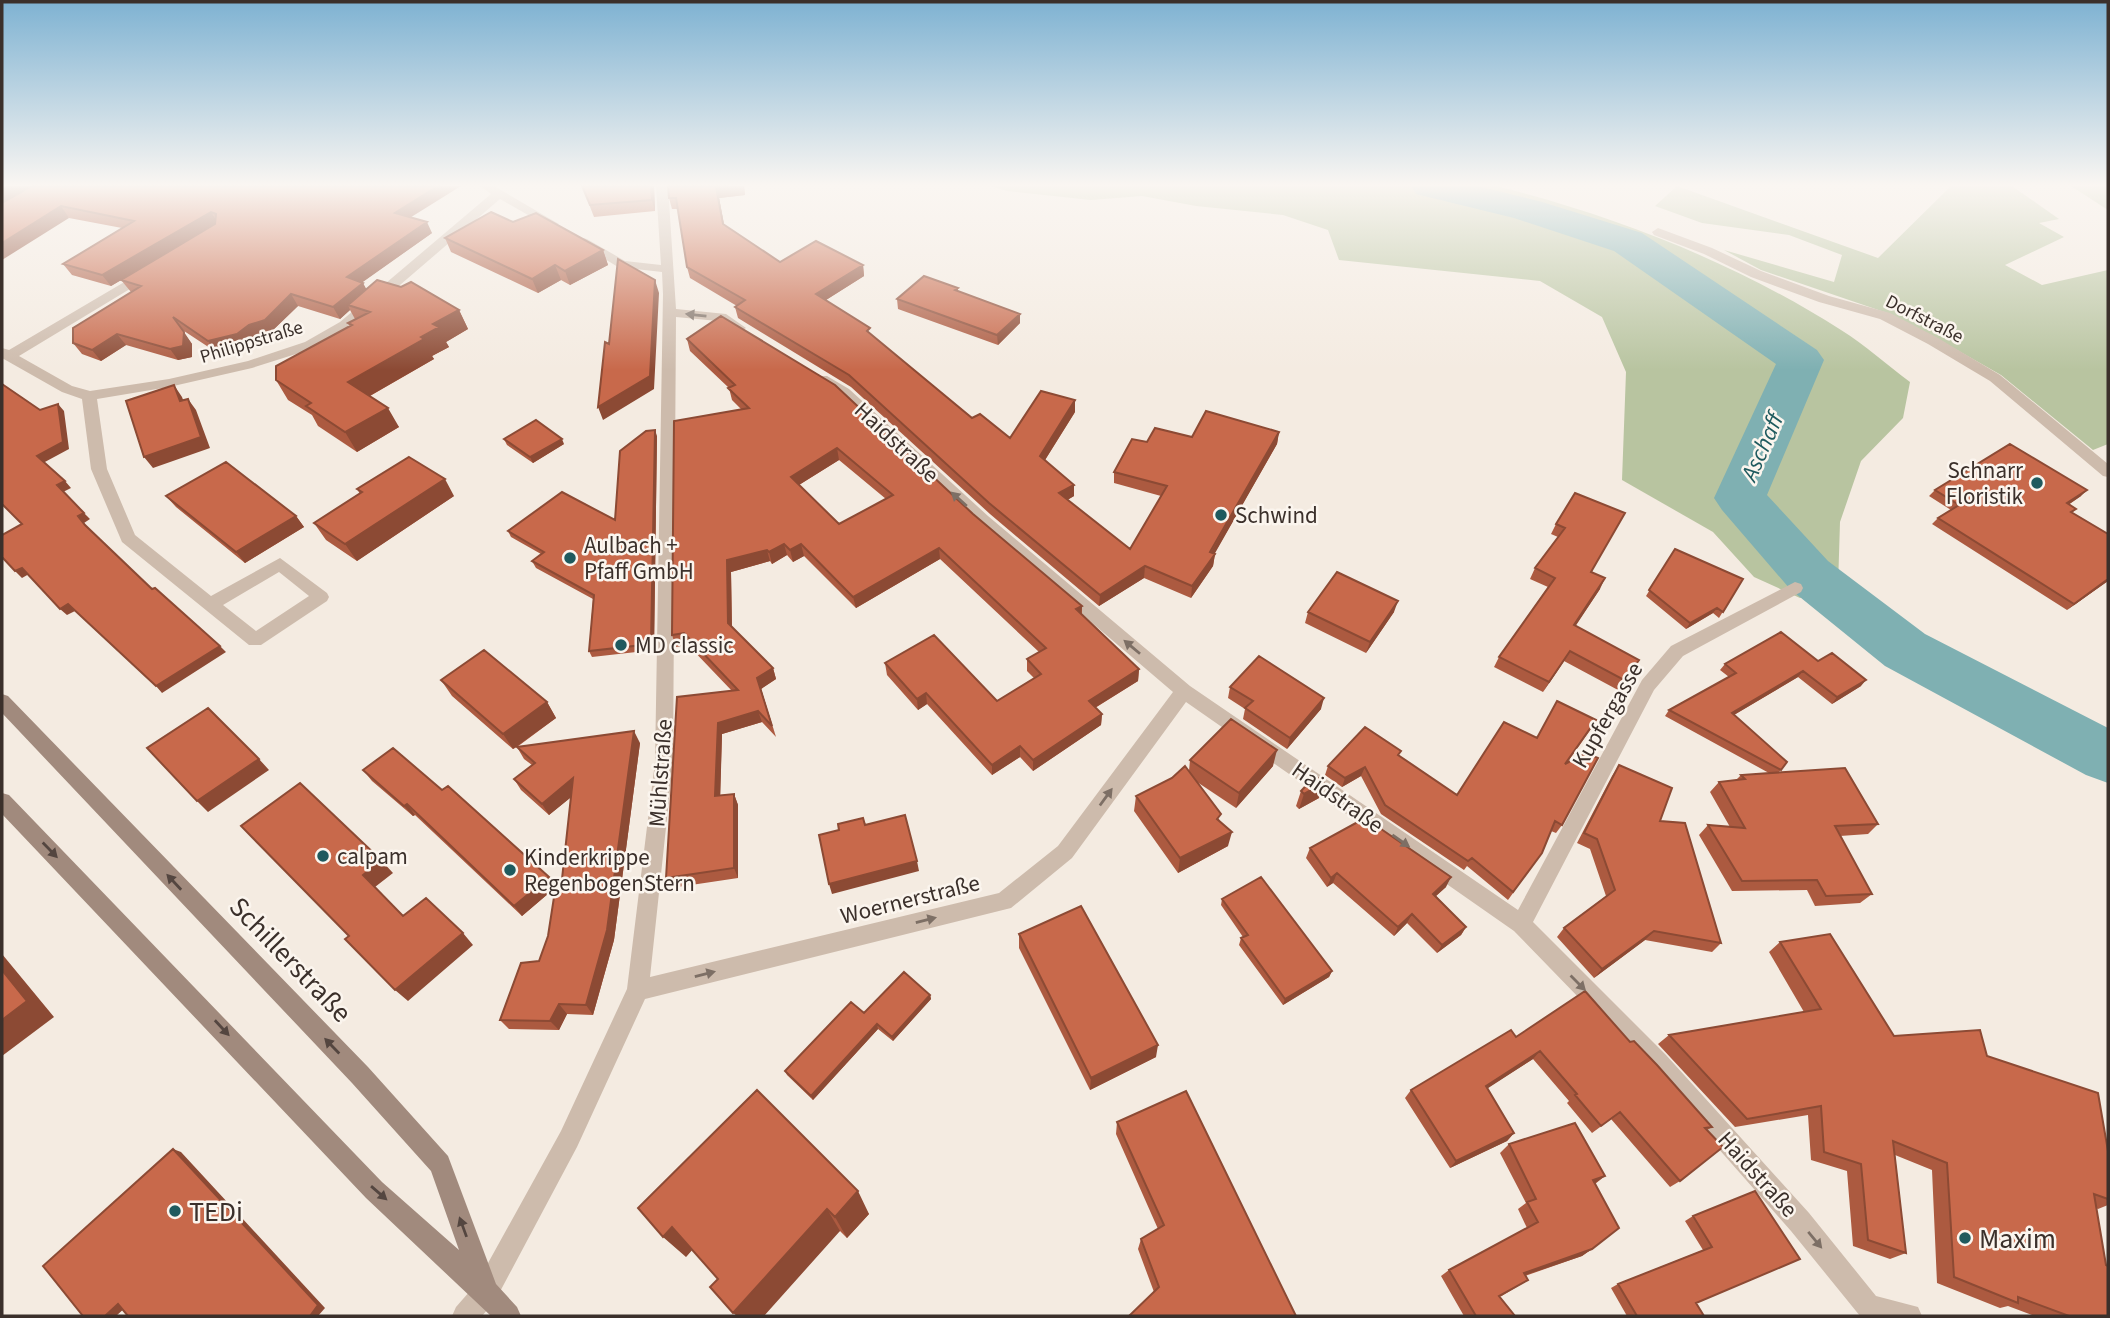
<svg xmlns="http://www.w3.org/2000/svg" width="2110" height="1318" font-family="'Source Sans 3',sans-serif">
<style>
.green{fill:#b8c4a0}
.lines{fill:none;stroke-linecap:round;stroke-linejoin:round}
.river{fill:#7fb0b2;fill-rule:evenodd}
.street{fill:#cdbbac;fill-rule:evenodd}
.secondary{fill:#a18a7d;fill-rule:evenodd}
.wall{fill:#ac5a40;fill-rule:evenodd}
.shaded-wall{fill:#8c4a34}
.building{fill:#c8694b;stroke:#8c4a34;stroke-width:2;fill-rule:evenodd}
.oneway{fill:#7d6f65}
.oneway2{fill:#544640}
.poi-dot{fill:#1f5a5e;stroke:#fbf5ee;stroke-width:2.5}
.labels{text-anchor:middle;stroke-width:5;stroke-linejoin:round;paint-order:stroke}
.far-street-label{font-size:19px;fill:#3b302b;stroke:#fbf5ee}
.street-label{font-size:23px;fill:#3b302b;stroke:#fbf5ee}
.poi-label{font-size:23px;fill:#3b302b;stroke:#fbf5ee;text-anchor:start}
.water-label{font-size:24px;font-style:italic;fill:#1f5a5e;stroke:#fbf5ee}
.near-street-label{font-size:28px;fill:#3b302b;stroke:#fbf5ee}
.near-poi-label{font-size:28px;fill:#3b302b;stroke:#fbf5ee;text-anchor:start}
</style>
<rect width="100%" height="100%" fill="#f4ebe1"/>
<path class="green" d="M991,186h505c120,30 240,77 345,144 24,15 46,35 69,52l-7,36 -42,43 -21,61 -2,65 -38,11 -46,-21 -41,-45 -91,-52 4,-108 -24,-55 -62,-36 -201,-21 -11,-30 -45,-15 -87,-9 -54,-10 -51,4 -84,-9z
M1677,186l201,72 73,-72h61l47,33 -20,4 25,14 -59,28 37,20 66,-15v174l-15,6 -92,-75 -44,-25 -67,-36 -129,-44 -37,-20 110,32 8,-27 -53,-20 -87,-12 -47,-17z
M2071,186h37v24z"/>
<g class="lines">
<path class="river" d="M1411,186h66l65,16 100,31 175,117 7,10 -57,135 61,66 97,73 183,94v55l-22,-8 -201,-109 -95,-77 -68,-79 -8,-12 62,-134 -162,-113 -100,-33 -98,-24z"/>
<path class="street" d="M480,186h14l65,38 -10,3 -49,-28 -150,129 -35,20 -63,20 -83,19 -72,12 10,70 28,66 76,61 69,-38 47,35 2,4 -2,4 -66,44h-12l-127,-103 -31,-73 -9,-70 -20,-7 -60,-34v-10l7,2 134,-79 5,1v6l-129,78 53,30 18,5 79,-12 79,-18 57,-19 35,-20 151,-128zM279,572l30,24 -53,35 -33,-26z
M656,186h12l8,123 50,5 20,14 -7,4 -21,-11 -42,-4 -3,445 -23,215 349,-84 59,-47 115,-154 -197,-168 -137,-129 -22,-13v-6h10l22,13 139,127 202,170 328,224 124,-230 29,-34 124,-64 6,2 2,4 -2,4 -118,64 -29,34 -121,232 133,133 143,158 67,83 42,11 4,9h-62l-69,-85 -141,-160 -136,-140 -328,-229 -114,156 -61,50 -366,91 -68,148 -82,154 -13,15h-30l4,-9 21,-24 84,-152 66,-142 28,-227 8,-468 -1,-22 -44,-5 -41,-25 6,-4 4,1 38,22 36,4z
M1658,228l54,20 49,23 68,25 61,17 48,25 62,37 108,89v13l-5,-1 -113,-95 -62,-37 -48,-25 -61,-17 -68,-25 -47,-23 -50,-19 -2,-3z"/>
<path class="secondary" d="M2,694l6,2 360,371 80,89 48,128 21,23 4,9h-30l-125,-118 -364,-384v-21l7,2 373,387 77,68 -28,-79 -79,-88 -350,-370z"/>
</g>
<path class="wall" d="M2,186l409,32 21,15 -70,49 4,7 93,21 9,19 -22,13 3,5 -17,9 2,3 -64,37 29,31 -42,25 -39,-26 -6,-11 -24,-15 -12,-20 74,-53 -2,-4 7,-4 -5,-9 -10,9 -42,-13 -26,25 -16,6 -12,9 -28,6 -35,-23 11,15v13l-14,3 -52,-15 -25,16 -19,-7 -9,-11 58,-51 -10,-12 24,-14 -34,20 -39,-11 -9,-11 59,-36 -53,-10z
M582,186h72l1,25 -61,6z
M668,186h76l1,9 -26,3 5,27 56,37 83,3 1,11 -38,24 44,34 102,84 38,20 65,-26 -30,48 29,36 -7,4 63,49 31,-53 -47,-13v-11l33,-30 45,-5 87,-5 -2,12 -63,110h1l-2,12 -22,32 -47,-20 -45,28 -109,-92 -139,-127 -113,-69 -3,-11 2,-1 -47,-28 -3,-11 -9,-58h-6l-3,-11z
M513,222l90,28 5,15 -38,20 -9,-5 -23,13 -87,-41 -6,-14z
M958,288v4l62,31 -22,22 -100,-36 -1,-10z
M687,339l286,175 109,92v8l57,55 -1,12 -43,27 7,6 -1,11 -68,46 -13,-14 -28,18 -65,-71 -9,6 -31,-35 -2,-12 112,38 37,-23 -7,-7v-12l12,-7 -99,-93 -84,49 -52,-52 -11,6 -6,-7 -15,9 -2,-3 -39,11 1,55 41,41 3,11 -15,10 15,48 -14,-15 -40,12 -2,61 14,-1 4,11v73l-67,10 -5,-10 66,-187 -44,-46 -12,2 -4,-12 69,-226 -9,-9 -3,-12 -39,-37zM839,460l47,39 -47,25 -40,-39z
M657,436l-3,214 -62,7 -3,-6 4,-52 -57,-31 -4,-7 9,-7 -30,-17 -3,-6 107,-11z
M504,439l60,5 -31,19 -26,-18z
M357,489l97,7 -97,65 -31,-21 -12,-17 46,-29z
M1935,490l146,6 -12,8 7,5 -4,4 36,68 -41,29 -135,-86 6,-6 13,-8 -22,-14z
M166,496l130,20 8,11 -59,36 -69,-56z
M1625,513l-34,59 9,17 -25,37 64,34 -21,30 -54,-29 -21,31 -49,-25 5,-10 49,-70 -18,-8 5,-11 23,-31 -7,-3 5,-10z
M1675,549l68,30 -24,39 -6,-5 -27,16 -40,-33z
M1308,612h86l-28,41 -61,-30z
M1818,661l43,25 -29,18 -34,-27 -64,38 53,47 -8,10 99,52 -10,10 -28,2 32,58 -12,9 -45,3 -8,-16 -75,1 -33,-56 9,-10 22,2 -20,-35 9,-10 17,-2 5,-5 28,-2 -104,-57 4,-6 60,-33 -9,-7 5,-6z
M441,680l106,22 9,16 -39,29 123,-4 -26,197 -21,75 -26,-1 -8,16 -50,-1 -9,-9 39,-59 9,-25 13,-48 10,-91 -22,18 -28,-25 -7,-11 18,-14 -8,-6 -7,-12 -4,2 -61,-53z
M1230,687l91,22 -34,40 -44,-30 2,-10 -17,-11z
M1591,729l-24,34 -5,62 -6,8 -5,-2 -9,22 -34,47 -41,-34 -3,4 -83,-56 -20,-38 -19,11 -17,-12 3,-9 71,-10 58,39 80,-57z
M1190,760l83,6 -37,42 -39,-26 23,39 8,25 -50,27 -44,-62 2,-15 53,-25z
M1619,765l41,56 61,122 -9,9 -67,-12 -51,38 -37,-41 7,-9 42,-32 -16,-47 -13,-6 35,-67z
M363,770l79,20 107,87 7,10 -34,29 -107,-101 -2,1 -41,-35z
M1301,791l18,7 -20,11 -3,-3z
M1310,848l136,39 -10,9 30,31 -5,8 -24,18 -30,-30 -13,13 -61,-53 -6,4 -21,-29z
M1222,899l110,72 -3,6 -46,28 -44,-60 2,-7 2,-1 -22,-32z
M1019,934l137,123 -66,33 -71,-142z
M1780,942l114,94 93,20 121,95v54l-10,4 -2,-1 12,108h-73l-27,-10 -8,2 -63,-25 -5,-113 -37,-15 11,98 -16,6 -37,-13 -6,-75 -36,-11 -3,-45 -73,12 -77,-83 11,-9 135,-23 -35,-60z
M930,995l1,4 -38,42 -15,-12 -65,71 -26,-25 -2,-4 79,-58z
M1516,1037l114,5 82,85 -5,3 -27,51 -10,6 -59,-68 -19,14 -25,-30 2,-2 -36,-42 -46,29 27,45 -7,8 -57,27 -45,-70 6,-8z
M757,1090l112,124 -22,24 -7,-7 -122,48 -26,-30 -6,8z
M1117,1122l179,194 -142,-24 -16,-43 3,-10 17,-10 -42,-95z
M1509,1144l96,32 -10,8 -3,65 -10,7 -57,20 3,4 -28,17 15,19h-51l-23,-40 8,-6 78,-42 -9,-19 8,-6 -26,-50z
M1755,1191l-59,112 8,13h-77l-16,-28 7,-4 85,-34 -18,-29 8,-5z"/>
<path class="shaded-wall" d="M7,186h29l-34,18v-16z
M438,186h23l-61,38 -5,-11z
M651,186h3l1,25 -3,-11z
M729,186h15l1,9 -26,3 7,38 -10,-49z
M61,206l8,12 -67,42v-17z
M211,212l7,11 -107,63 -9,-11z
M427,222l5,11 -79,56 -6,-12z
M603,250l5,15 -38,20 -5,-14z
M555,265l6,15 -23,13 -6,-14z
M863,265l1,11 -46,29 -2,-11z
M655,280l4,13 -5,96 -51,31 -5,-13z
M363,283l6,11 -21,11 2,5 -10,9 -7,-12z
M291,294l7,12 -26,25 -16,6 -12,9 -28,6 -8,-11z
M459,310l9,19 -22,13 3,5 -17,9 2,3 -75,43 -11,-20 85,-58z
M1020,314v9l-22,22 -1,-10z
M184,332l8,12v13l-14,3 -8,-11z
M117,334l9,11 -25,16 -9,-11z
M174,385l8,12 6,16 -8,-12z
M188,399l8,11 14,38 -57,20 -9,-11z
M1075,400v12l-35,56v-12z
M58,404l6,7 5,38 -26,14 -6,-7z
M388,408l11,19 -42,25 -12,-20z
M655,430l2,6 -3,214 -3,-6z
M1279,432l-2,12 -67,118 5,-8 -2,12 -22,32 1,-12z
M562,439l2,5 -31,19 -3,-6z
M837,448l2,12 -45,28 -3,-11z
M445,479l9,17 -97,65 -12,-17z
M65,481l6,7 -8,4 -6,-7z
M1074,485v11l-15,9v-12z
M2087,490l-6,6 -20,14 6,-7z
M84,513l6,6 -6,4 7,9 -13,-16z
M296,516l8,11 -59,36 -9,-11z
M784,544l3,11 -15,9 -3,-12z
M801,544l3,12 -11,6 -3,-12z
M939,548l1,11 -84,49 -3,-11z
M767,550l3,11 -39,11 1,62 -4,-11 -1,-63z
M1145,566l-1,12 -45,28 1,-11z
M22,568l7,6 -7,4 -7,-7z
M1605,578l-5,11 -31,47 5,-11z
M2108,579v2l-41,29 7,-6z
M1398,601l-4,11 -28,41 4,-11z
M68,604l7,7 -8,4 -7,-6z
M1082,606l-1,11 -5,-8z
M1717,608l-4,5 -27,16 4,-6z
M220,646l6,6 -64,41 -6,-7z
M1570,651l-6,10 -21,31 6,-10z
M773,668l3,11 -15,10 15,48 -19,-59z
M1139,669l-1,12 -50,31 1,-11z
M1803,671l-5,6 -71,42 5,-6z
M1866,680l-5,6 -29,18 5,-7z
M926,693l1,11 -9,6 -1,-11z
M1324,698l-3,11 -34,40 3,-11z
M547,702l9,16 -43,31 -10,-15z
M758,711l4,11 -40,12 -2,72 -5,-10 3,-73z
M1102,714l-1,11 -68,46v-11z
M634,731l6,12 -26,197 -21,75 -7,-10z
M1020,746v11l-28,18v-10z
M1277,750l-4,16 -37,42 3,-15z
M259,759l10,11 -61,42 -11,-11z
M1365,767l-4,9 -19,11 3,-9z
M573,778l7,12 -31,25 -7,-11z
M1324,783l-5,15 -20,11 5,-15z
M734,794l4,11v73l-4,-10z
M407,804l8,11 -2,1 -9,-10z
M1232,832l-4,14 -50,27 2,-15z
M381,860l12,13 -18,14 -12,-12z
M917,861l2,10 -87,23 -3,-10z
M1337,873l-4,10 -6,4 4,-9z
M549,877l7,10 -34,29 -8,-10z
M1451,877l-5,10 -18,16 5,-9z
M1412,914l-5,9 -13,13 4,-9z
M1466,927l-5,8 -24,18 5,-8z
M1654,931l-9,9 -51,38 8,-9z
M463,933l10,12 -65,56 -13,-11z
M2,954l52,63 -52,39z
M1332,971l-3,6 -46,28 2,-6z
M930,995l1,4 -38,42 -1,-4z
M559,1004l8,10 -8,16 -9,-9z
M877,1024l1,5 -65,71 -2,-4z
M1158,1045l-2,12 -66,33 1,-12z
M1540,1051l-7,8 -54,35 7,-8z
M1514,1133l-7,8 -57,27 6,-7z
M173,1149l8,3 144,156 -7,8h-8z
M1605,1176l-11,8 -1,-4z
M858,1191l11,23 -22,24 -12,-21z
M827,1209l13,22 -76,85h-27l-4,-3z
M672,1227l22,21 -8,9 -23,-20z
M1592,1249l-10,7 -68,23 10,-6z
M118,1304l8,3 -10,9h-11z"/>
<path class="building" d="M32,186h406l-43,27 32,9 -80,55 16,6 -30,24 -42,-13 -26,26 -16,5 -12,9 -29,7 -35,-24 11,15 -1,14 -13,3 -53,-15 -25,16 -19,-7v-15l68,-42 -20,-6 94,-56 1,-10 -5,-2 -109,63 -39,-11 71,-43 -73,-15 -59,37v-40z
M582,186h69l1,14 -62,5z
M668,186h61l-13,1 7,37 57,38 36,-21 47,24 -47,29 54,34 -3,3 105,87 8,-4 30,24 31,-47 34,9 -35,56 34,29 -15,8 71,56 37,-63 -53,-14 18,-33 15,3 8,-14 37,9 14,-26 73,21 -69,120 5,2 -23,32 -47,-20 -45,29 -111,-92 -140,-128 -114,-68 10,-7 -58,-33 -11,-69h-7z
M491,212l22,10 23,-9 67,37 -38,21 -10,-6 -23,14 -87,-41z
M618,259l37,21 -5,96 -52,31 7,-65 4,2z
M924,276l34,12 -3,2 65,24 -23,21 -100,-36z
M377,280l24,7 10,-5 48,28 -26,14 6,3 -18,10 3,2 -76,43 40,26 -43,24 -39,-26 5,-3 -35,-23v-14l76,-41 -4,-2 22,-11 -22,-7z
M721,316l114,69 138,129 109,92 -6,3 63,60 -50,32 13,13 -69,46 -13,-14 -28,19 -66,-72 -9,6 -32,-36 49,-28 63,66 44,-27 -14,-15 19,-11 -107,-100 -86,49 -52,-53 -11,6 -6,-6 -15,8 -2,-2 -40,10 1,63 45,45 -16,10 15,48 -14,-15 -40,12 -3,73 19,-2v74l-68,10 11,-181 61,-7 -54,-57 -12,2 2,-214 75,-13 -21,-20 7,-3 -48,-46zM837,448l56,47 -54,29 -48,-47z
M2,384l38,26 18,-6 5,38 -26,14 28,25 -8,4 27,28 -6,3 7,9 67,64 3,-1 65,58 -64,40 -88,-82 -8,5 -38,-41 -7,3 -13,-14v-22l20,-11 -20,-20z
M174,385l6,16 8,-2 13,38 -57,20 -18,-56z
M536,420l26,19 -32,18 -26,-18z
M655,430l-4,214 -62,7 5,-56 -62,-34 12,-9 -36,-21 54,-39 53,28 5,-69 26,-20z
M2010,444l77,46 -20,13 9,6 -5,3 37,22v45l-34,25 -136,-86 21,-13 -24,-15z
M409,457l36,22 -100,65 -31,-21 48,-31 -5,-3z
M226,462l70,54 -60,36 -70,-56z
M1575,493l50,20 -34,59 14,6 -31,47 65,35 -15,20 -54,-29 -21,31 -50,-25 56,-79 -20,-10 30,-40 -9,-4z
M1675,549l68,30 -20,33 -6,-4 -27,15 -41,-33z
M1337,572l61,29 -28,41 -62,-30z
M1781,632l37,29 14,-8 34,27 -29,17 -34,-26 -71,42 55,49 -6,8 -112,-60 67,-37 -11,-9z
M484,650l63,52 -44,32 -62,-54z
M1259,656l65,42 -34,40 -45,-30 8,-7 -23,-14z
M1557,701l39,19 -31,44 21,-11 12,5 -36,67 -7,-4 -13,32 -29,39 -41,-34 -4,3 -83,-56 -20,-38 -20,11 -17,-12 37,-39 36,24 -3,4 59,40 47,-73 33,16z
M208,708l51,51 -62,42 -50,-53z
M1231,719l46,31 -38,43 -49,-33z
M634,731l-27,199 -21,75 -27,-1 -9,17 -50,-1 21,-57 18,-2 9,-25 8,-52 5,4 12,-110 -31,26 -28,-25 21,-16 -18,-16z
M393,748l49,42 6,-4 101,91 -35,29 -107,-102 -3,2 -41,-36z
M1619,765l53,23 -12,33 25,2 36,120 -67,-12 -52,38 -38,-41 51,-38 -18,-51 -13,-6z
M1185,766l36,48 -4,5 15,13 -52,26 -44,-62 36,-18z
M1845,768l33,56 -43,2 37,68 -46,2 -9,-16 -75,1 -34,-56 37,3 -26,-46 26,-3 -4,-4z
M1315,776l9,7 -20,11 -3,-3z
M300,783l81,77 -18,15 40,41 23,-18 37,35 -68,57 -50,-51 4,-3 -108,-110z
M905,815l12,46 -88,23 -10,-49 20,-5 -1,-6 25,-6 2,7z
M1365,818l86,59 -18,17 33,33 -24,18 -30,-31 -14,13 -61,-54 -6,5 -21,-30z
M1261,877l71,94 -47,28 -44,-61 7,-3 -26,-36z
M1081,906l77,139 -67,33 -72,-144z
M1830,934l64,102 86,-6 7,26 111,37 10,58v48l-14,-5 12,71 2,1v50h-39l-51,-19v6l-64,-26 -7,-114 -54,-22 13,112 -38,-13 -7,-76 -37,-12 -3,-46 -74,13 -78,-84 152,-26 -41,-67z
M2,970l25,31 -25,19z
M904,972l26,23 -38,42 -15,-13 -66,72 -26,-25 66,-69 13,11z
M1585,991l45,51 4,-1 23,24 55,62 -7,1 18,19 -43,34 -60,-69 -19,14 -26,-31 2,-1 -37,-43 -54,35 28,47 -58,28 -45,-71 100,-60 5,7z
M757,1090l101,101 -23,26 -8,-8 -94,104 -23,-26 8,-8 -46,-52 -9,10 -25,-29z
M1186,1091l110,225h-167l30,-29 -18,-48 23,-14 -47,-103z
M1575,1123l30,53 -12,4 26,48 -27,21 -68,24 4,7 -29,16 16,20h-39l-27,-46 89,-48 -11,-20 9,-3 -27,-55z
M173,1149l145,156 -8,11h-182l-10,-12 -13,12h-22l-40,-50z
M1755,1191l45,68 -104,44 8,13h-67l-19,-32 94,-37 -19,-31z"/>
<defs><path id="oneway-solid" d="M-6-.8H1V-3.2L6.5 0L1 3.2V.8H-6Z" transform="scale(1.75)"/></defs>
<g class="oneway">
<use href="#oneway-solid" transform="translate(696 315) rotate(-174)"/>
<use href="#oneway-solid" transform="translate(959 499) rotate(-138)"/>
<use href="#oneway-solid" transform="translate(1132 647) rotate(-140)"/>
<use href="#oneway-solid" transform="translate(1106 797) rotate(-54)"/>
<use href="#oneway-solid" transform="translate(1401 841) rotate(35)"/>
<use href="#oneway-solid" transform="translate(926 920) rotate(-14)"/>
<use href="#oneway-solid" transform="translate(705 974) rotate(-14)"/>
<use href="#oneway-solid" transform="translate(1578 983) rotate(45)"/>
<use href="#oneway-solid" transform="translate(1815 1240) rotate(50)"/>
</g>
<g class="oneway2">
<use href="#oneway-solid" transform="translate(50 850) rotate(46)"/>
<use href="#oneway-solid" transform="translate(174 882) rotate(-133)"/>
<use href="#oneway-solid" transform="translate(222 1028) rotate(47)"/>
<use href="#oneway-solid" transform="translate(332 1046) rotate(-134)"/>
<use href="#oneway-solid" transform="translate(379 1193) rotate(41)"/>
<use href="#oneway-solid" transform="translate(463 1227) rotate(-110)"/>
</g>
<linearGradient id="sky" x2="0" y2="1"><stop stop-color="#7eb2d2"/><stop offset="0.5" stop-color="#faf6f2"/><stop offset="1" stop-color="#faf6f2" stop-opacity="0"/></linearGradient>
<rect width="2110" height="370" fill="url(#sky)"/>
<g class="poi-dot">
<circle cx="2037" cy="483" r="7"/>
<circle cx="1221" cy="515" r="7"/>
<circle cx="570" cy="558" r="7"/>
<circle cx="621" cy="645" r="7"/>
<circle cx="323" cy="856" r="7"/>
<circle cx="510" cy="870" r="7"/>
<circle cx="175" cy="1211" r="7"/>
<circle cx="1965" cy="1238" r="7"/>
</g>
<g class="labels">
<g class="far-street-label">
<text transform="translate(1925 318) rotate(27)" y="7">Dorfstraße</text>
<text transform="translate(251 341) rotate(-17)" y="7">Philippstraße</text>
</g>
<g class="street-label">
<text transform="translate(897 442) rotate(43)" y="8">Haidstraße</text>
<text transform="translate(1607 715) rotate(-60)" y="8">Kupfergasse</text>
<text transform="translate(660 773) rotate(-86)" y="8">Mühlstraße</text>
<text transform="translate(1338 797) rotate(35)" y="8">Haidstraße</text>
<text transform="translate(910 899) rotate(-14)" y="8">Woernerstraße</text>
<text transform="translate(1758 1174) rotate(48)" y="8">Haidstraße</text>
</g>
<g class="poi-label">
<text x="2023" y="478" text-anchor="end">Schnarr<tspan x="2023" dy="26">Floristik</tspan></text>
<text x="1235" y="523">Schwind</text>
<text x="584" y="553">Aulbach +<tspan x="584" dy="26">Pfaff GmbH</tspan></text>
<text x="635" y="653">MD classic</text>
<text x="337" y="864">calpam</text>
<text x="524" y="865">Kinderkrippe<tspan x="524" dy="26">RegenbogenStern</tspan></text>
</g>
<g class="water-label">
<text transform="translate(1762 447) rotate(-66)" y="8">Aschaff</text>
</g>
<g class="near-street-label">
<text transform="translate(291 959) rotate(46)" y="10">Schillerstraße</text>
</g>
<g class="near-poi-label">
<text x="189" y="1221">TEDi</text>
<text x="1979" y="1248">Maxim</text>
</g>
</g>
<rect width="2110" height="1318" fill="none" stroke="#3b302b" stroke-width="7"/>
</svg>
